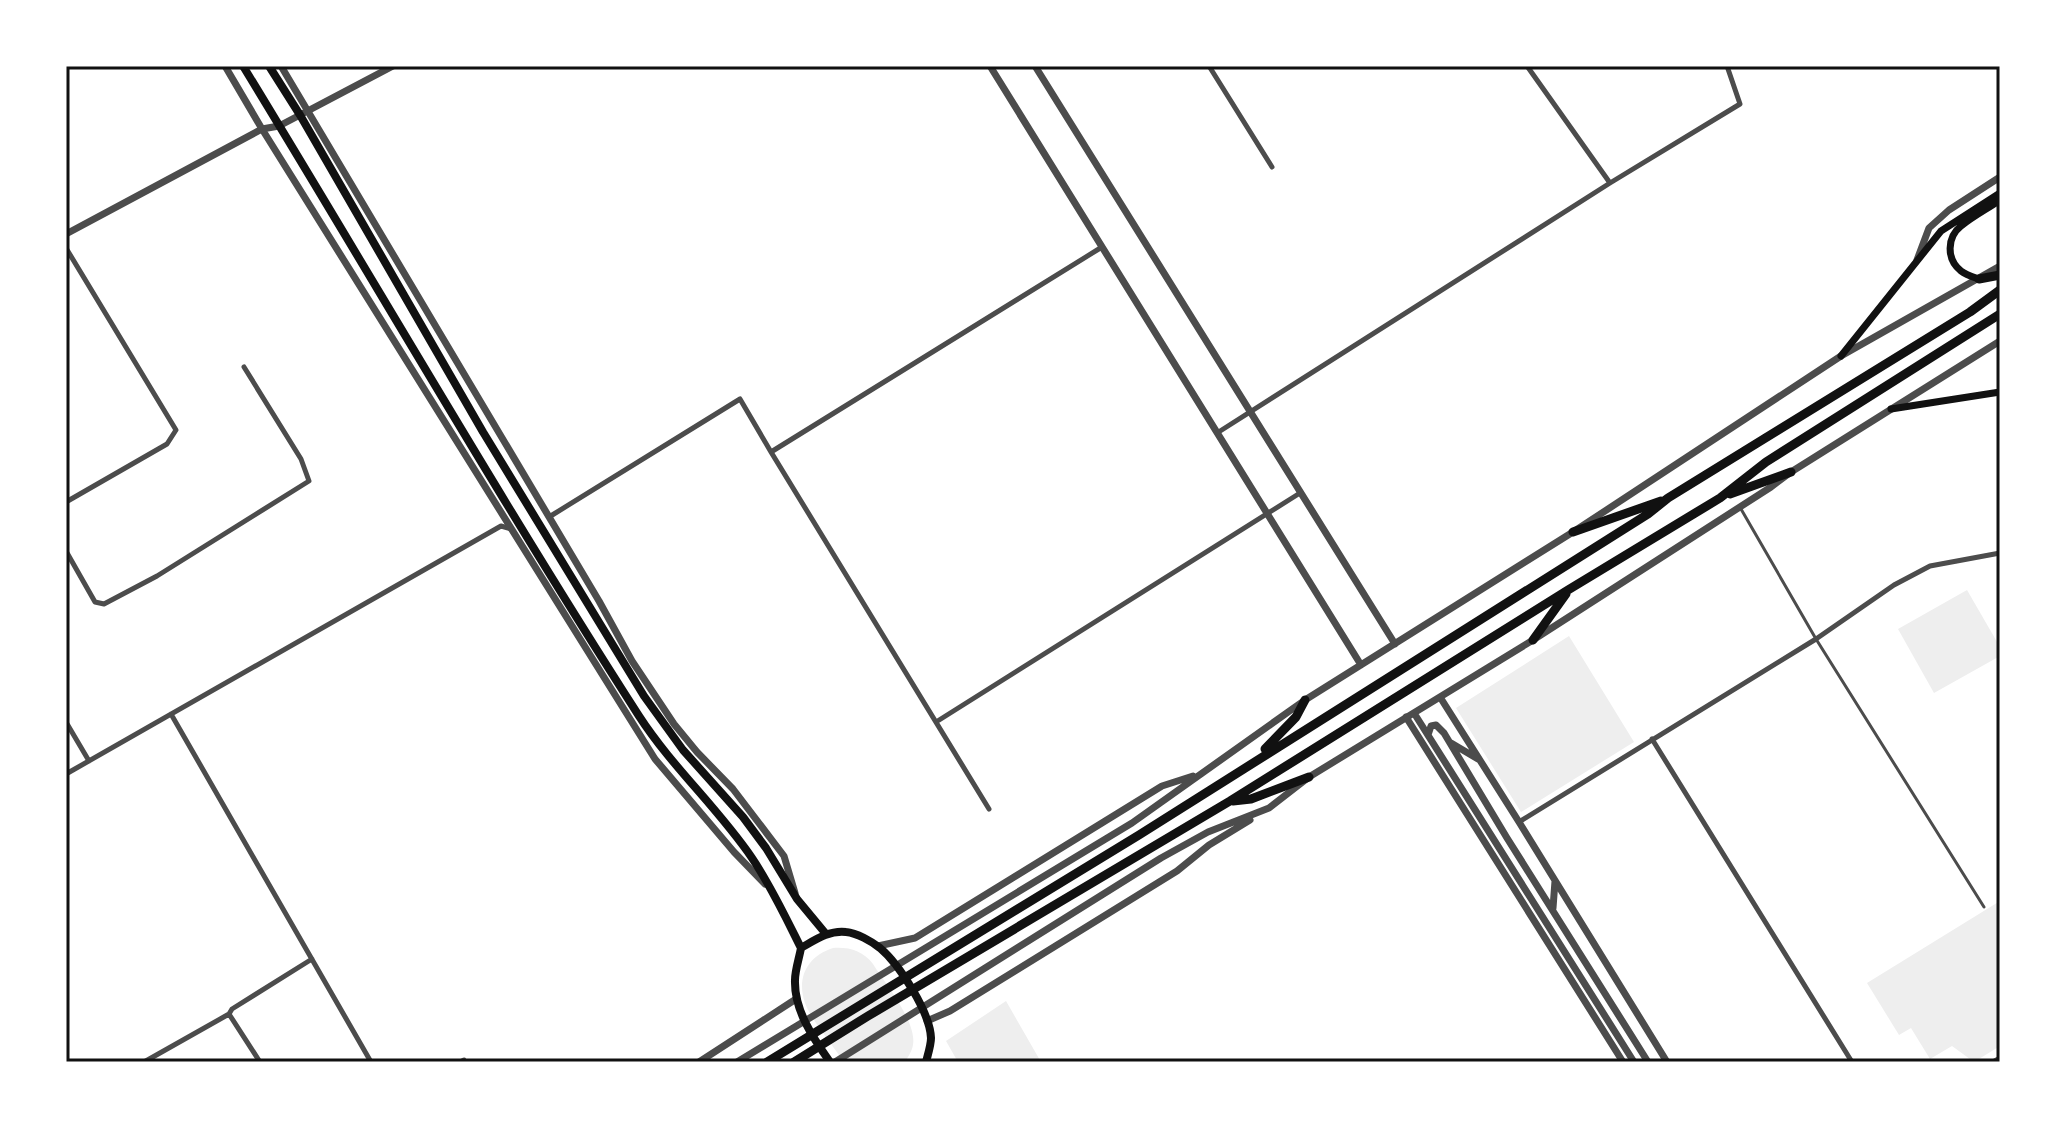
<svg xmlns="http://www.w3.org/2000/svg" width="2066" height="1128" font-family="'Crimson Pro',serif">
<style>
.green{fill:#eee}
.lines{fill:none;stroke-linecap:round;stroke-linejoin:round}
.service{stroke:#4c4c4c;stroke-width:3}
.minor{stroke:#4c4c4c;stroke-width:5}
.tertiary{stroke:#4c4c4c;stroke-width:7}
.secondary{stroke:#111;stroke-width:7}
.primary{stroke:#111;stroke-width:8}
.trunk{stroke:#111;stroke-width:9}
.neatline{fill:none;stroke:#111;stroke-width:3}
</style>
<rect width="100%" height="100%" fill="#fff"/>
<path class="green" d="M1967,590l33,57v9l-66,37 -36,-64z
M1569,636l65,106 -113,70 -65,-104z
M2000,901v145l-26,16 -22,-16 -22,13 -19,-31 -12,7 -32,-52z
M833,948c17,-1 30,3 40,16 12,19 44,58 40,81 -1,6 -5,12 -8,17h-61c-10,-15 -34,-44 -39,-59 -9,-26 3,-47 28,-55z
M1006,1001l35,61h-83l-12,-21z"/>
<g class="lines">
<path class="service" d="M1741,509l75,130 168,268"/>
<path class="minor" d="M1209,66l63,101
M1527,66l83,117
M66,248l110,182 -9,14 -101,58
M1217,433l393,-250 130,-79 -13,-38
M771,452l331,-205
M549,517l191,-118 31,53 218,357
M66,551l29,51 9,2 53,-28 152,-95 -8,-22 -57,-92
M171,714l200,348
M66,722l23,39
M936,722l364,-229
M1652,739l200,323
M66,774l435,-248 10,3
M1519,822l297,-183 78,-54 36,-19 70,-13
M229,1014l31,48
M144,1062l85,-48 3,-5 80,-50
M460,1062l4,-2
M1993,1062l7,-4"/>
<path class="tertiary" d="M225,66l37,63 393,630 79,93 31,32
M281,66l318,535 33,60 42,63 23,28 36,37 51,67 11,37
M990,66l371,599
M1035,66l360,578
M66,234l196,-105 17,-3 21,-11 93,-49
M1917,260l12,-32 20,-18 51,-33
M1440,697l79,125 148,240
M1414,713l220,349
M1406,717l217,345
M1428,735l3,-9 5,-1 8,8 63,105 141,224
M1451,743l27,16
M1553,908l2,-27
M878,946l37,-8 247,-152 31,-10
M927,1021l23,-10 227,-140 32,-26 41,-25
M699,1062l97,-63
M737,1062l395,-239 173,-123 268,-168 268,-176 159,-90
M835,1062l326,-204 47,-26 61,-24 40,-31 224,-137 238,-153 20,-15 209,-131"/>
<path class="secondary" d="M1979,279c-6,-2 -13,-4 -18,-8 -15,-12 -14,-34 0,-45 12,-10 26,-17 39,-26
M1841,356l100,-125 59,-38
M1891,409l109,-17"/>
<path class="primary" d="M243,66c132,216 259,437 396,650 33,51 79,92 113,142 19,28 34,60 49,90
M269,66l31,49 183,317 161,264 39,54 60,67 23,31 31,51 29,35
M801,948c14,-8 28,-18 45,-16 11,1 25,9 34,16 19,16 50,64 51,90 0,7 -3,16 -5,24
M801,948c-2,11 -6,22 -6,32 -1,30 18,58 35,82"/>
<path class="trunk" d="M1979,279l21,-4
M1730,494l61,-22
M1573,532l88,-31
M1533,640l33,-46
M1265,749l31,-32 9,-17
M1233,801l18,-2 58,-22
M767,1062l372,-227 509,-321 20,-16 302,-186 30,-22
M794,1062l74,-46 362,-215 338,-211 152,-92 46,-36 234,-148"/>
</g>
<rect width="2066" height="1128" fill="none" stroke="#ffffff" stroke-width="136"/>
<rect x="68" y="68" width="1930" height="992" class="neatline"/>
</svg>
